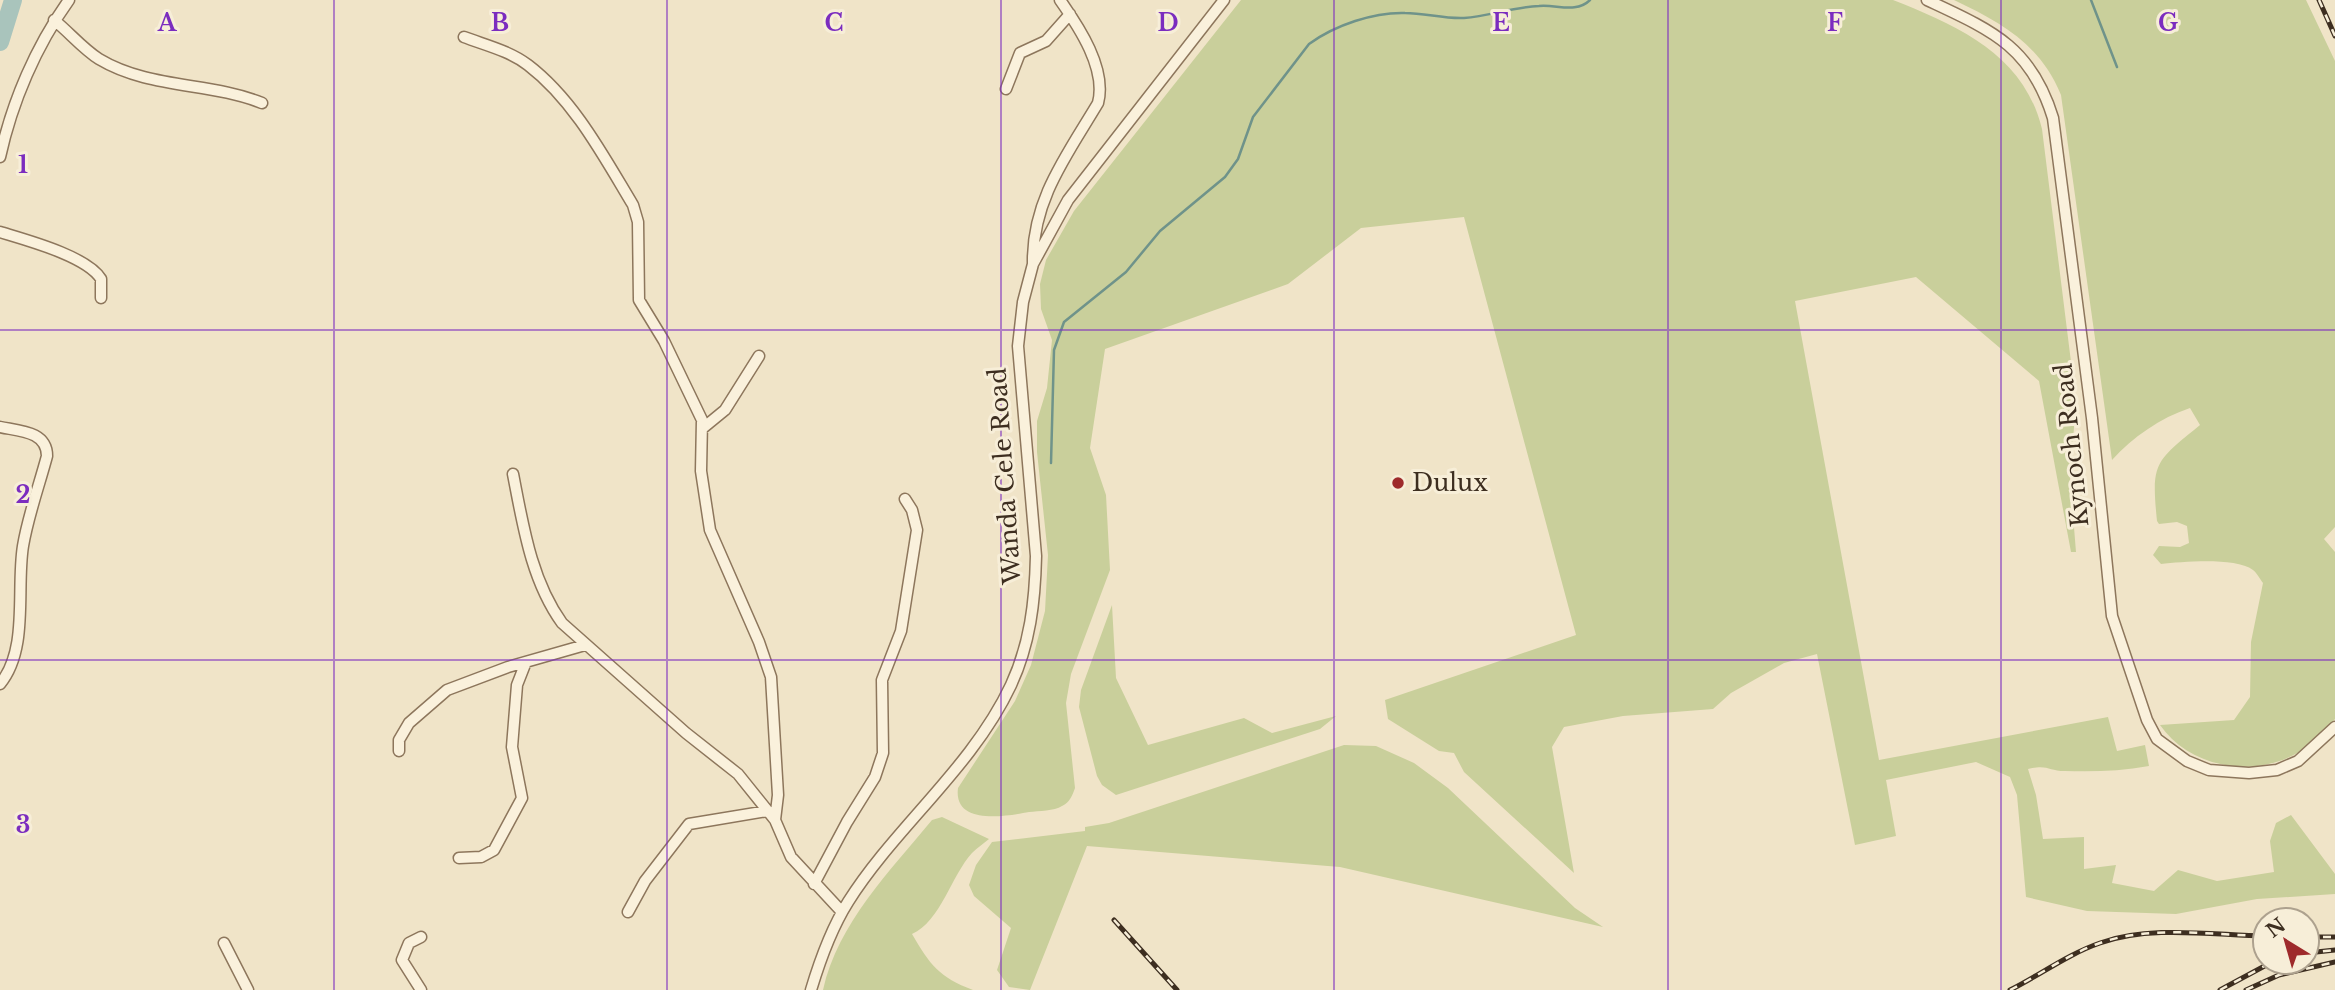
<svg xmlns="http://www.w3.org/2000/svg" width="2335" height="990" font-family="'Libre Baskerville',serif">
<style>
.green{fill:#c9cf9b}
.lines{fill:none;stroke-linecap:round;stroke-linejoin:round}
.stream{stroke:#6f938a;stroke-width:2.5}
.river{stroke:#a9c4bc;stroke-width:18}
.minor-casing{stroke:#8d765c;stroke-width:13}
.minor{stroke:#faf1dc;stroke-width:10}
.rail-casing{stroke:#3d2e20;stroke-width:5}
.rail{stroke:#f7eed8;stroke-width:2.5;stroke-dasharray:8;stroke-linecap:butt}
.grid{fill:none;stroke:#7b2cbf;stroke-width:2;stroke-opacity:0.55}
.poi-dot{fill:#9e2a2b;stroke:#f7eed8;stroke-width:2.5}
.labels{text-anchor:middle;stroke-width:6;stroke-linejoin:round;paint-order:stroke}
.street-label{font-size:24px;fill:#3d2e20;stroke:#f7eed8}
.poi-label{font-size:24px;fill:#3d2e20;stroke:#f7eed8;text-anchor:start}
.grid-label{font-size:23px;text-anchor:middle;font-weight:bold;fill:#7b2cbf;stroke:#f7eed8;stroke-width:6;stroke-linejoin:round;paint-order:stroke}
</style>
<rect width="100%" height="100%" fill="#f0e4c8"/>
<path class="green" d="M1241,0h652c66,26 131,55 149,129l34,273 -6,76 6,74h-5l-32,-171 -123,-104 -121,24 84,459 229,-43 9,34 28,-6 4,21c-28,5 -55,6 -84,5 -17,0 -17,-7 -37,-2l8,26 7,44 41,-2v32l32,-4 -4,18 42,8 24,-21 39,11 57,-9 -4,-31 6,-18 15,-8 44,59v20l-78,5 -81,15 -89,-3 -61,-14 -9,-102 -7,-18 -34,-15 -90,18 10,56 -41,9 -38,-191 -33,9 -53,30 -18,16 -90,7 -59,11 -12,20 22,126 -110,-101 -10,-19 -15,-2 -51,-32 -3,-19 191,-65 -112,-418 -103,11 -73,56 -183,65 -15,99 16,47 4,75 -39,104 -5,29 9,85c-3,8 -5,14 -13,18 -8,5 -23,5 -33,6 -22,4 -76,14 -71,-24l57,-87 16,-36 14,-54 3,-56 -11,-103v-31l10,-33 5,-48 -11,-31 -1,-25 6,-24 28,-49z
M1954,0h352l29,61v466l-11,12 11,13v167c-11,12 -22,24 -36,33 -45,27 -109,16 -139,-27l74,-5 16,-23 1,-55 12,-59c-3,-4 -6,-10 -10,-13 -18,-13 -70,-8 -92,-6l-8,-9 6,-9 21,1 9,-4 -2,-17 -10,-4 -18,2 -2,-3c-6,-59 -2,-59 43,-96l-10,-17c-30,10 -57,29 -78,52l-51,-365c-21,-51 -59,-72 -107,-95z
M1112,605l4,73 32,67 96,-27 28,15 64,-17 -16,13 -204,66 -14,-10 -5,-9 -18,-69 2,-17z
M1344,745l32,1 38,17 34,25 127,120 28,19 -263,-60 -253,-21 -57,144 -21,-3 -12,-17 14,-42 -37,-32 -5,-11 7,-20 16,-23 93,-11v-4l24,-4z
M942,817l47,22c-5,4 -12,9 -17,14 -21,23 -31,68 -60,81 18,31 27,43 61,56h-150c15,-67 67,-119 109,-170z"/>
<g class="lines">
<path class="stream" d="M2091,0l26,67
M1051,463l3,-113 10,-28 62,-50 34,-41 65,-54 13,-18 15,-42 56,-73c26,-19 65,-32 96,-31 20,0 39,6 59,5 26,-2 49,-11 75,-12 17,-2 37,8 51,-6"/>
<path class="river" d="M0,42l13,-42"/>
<g class="minor-casing">
<path id="minor" d="M1927,0c64,30 104,46 126,118l39,300 20,198 35,104 10,19 30,22 22,9 40,3 28,-3 21,-9 37,-34
M54,20c15,12 29,29 45,39 50,30 111,23 163,44
M464,37c21,8 46,14 64,28 46,35 76,92 105,140l5,17 1,78 25,41 38,79 -1,51 9,59 49,112 12,35 7,118 -3,25
M1006,89l14,-36 26,-12 24,-27
M0,157c12,-55 36,-111 69,-157
M0,232c26,8 87,24 101,47v19
M1033,263c-1,-63 34,-108 65,-160 9,-34 -19,-76 -38,-103
M0,427c19,4 47,4 47,29 -8,30 -19,60 -24,90 -7,43 6,103 -23,138
M703,428l22,-18 34,-54
M513,474c10,51 18,106 49,149l124,110 52,41 37,46 16,37 51,55
M399,751v-11l10,-17 38,-33 61,-23 77,-22
M459,858l22,-1 13,-7 28,-52 -10,-51 5,-62 9,-23
M814,884l33,-62 28,-45 8,-24 -1,-73 19,-49 16,-101 -5,-20 -7,-11
M628,912l17,-31 44,-57 78,-13
M421,937l-12,6 -7,17 19,30
M224,943l24,47
M811,990c9,-30 20,-61 37,-88 48,-76 124,-134 163,-217 19,-41 24,-83 25,-129l-18,-210 5,-44 10,-38 35,-64 156,-200"/>
</g>
<use href="#minor" class="minor"/>
<g class="rail-casing">
<path id="rail" d="M2319,0l16,36
M1114,920l63,70
M2307,937h28
M2307,953l28,-3
M2010,990c30,-15 58,-36 90,-47 50,-18 112,-8 165,-7
M2220,990l52,-28
M2246,990l33,-15 56,-13"/>
</g>
<use href="#rail" class="rail"/>
</g>
<path class="grid" d="M334,0v990M667,0v990M1001,0v990M1334,0v990M1668,0v990M2001,0v990M0,330h2335M0,660h2335"/>
<circle class="poi-dot" cx="1398" cy="483" r="7"/>
<g class="labels">
<g class="street-label">
<text transform="translate(2072 445) rotate(-96)" y="8">Kynoch Road</text>
<text transform="translate(1005 476) rotate(-94)" y="8">Wanda Cele Road</text>
</g>
<g class="poi-label">
<text x="1412" y="491">Dulux</text>
</g>
</g>
<g class="grid-label">
<text x="167" y="31">A</text>
<text x="500" y="31">B</text>
<text x="834" y="31">C</text>
<text x="1168" y="31">D</text>
<text x="1501" y="31">E</text>
<text x="1835" y="31">F</text>
<text x="2168" y="31">G</text>
<text x="23" y="173">1</text>
<text x="23" y="503">2</text>
<text x="23" y="833">3</text>
</g>
<g transform="translate(2286 941) rotate(323)"><circle r="33" fill="#f7eed8" stroke="#ada18e" stroke-width="2"/>
<path d="M0-5L12 26L0 18L-12 26Z" fill="#9e2a2b"/>
<text y="-10" font-size="19" font-weight="bold" text-anchor="middle" fill="#3d2e20">N</text>
</g>
</svg>
